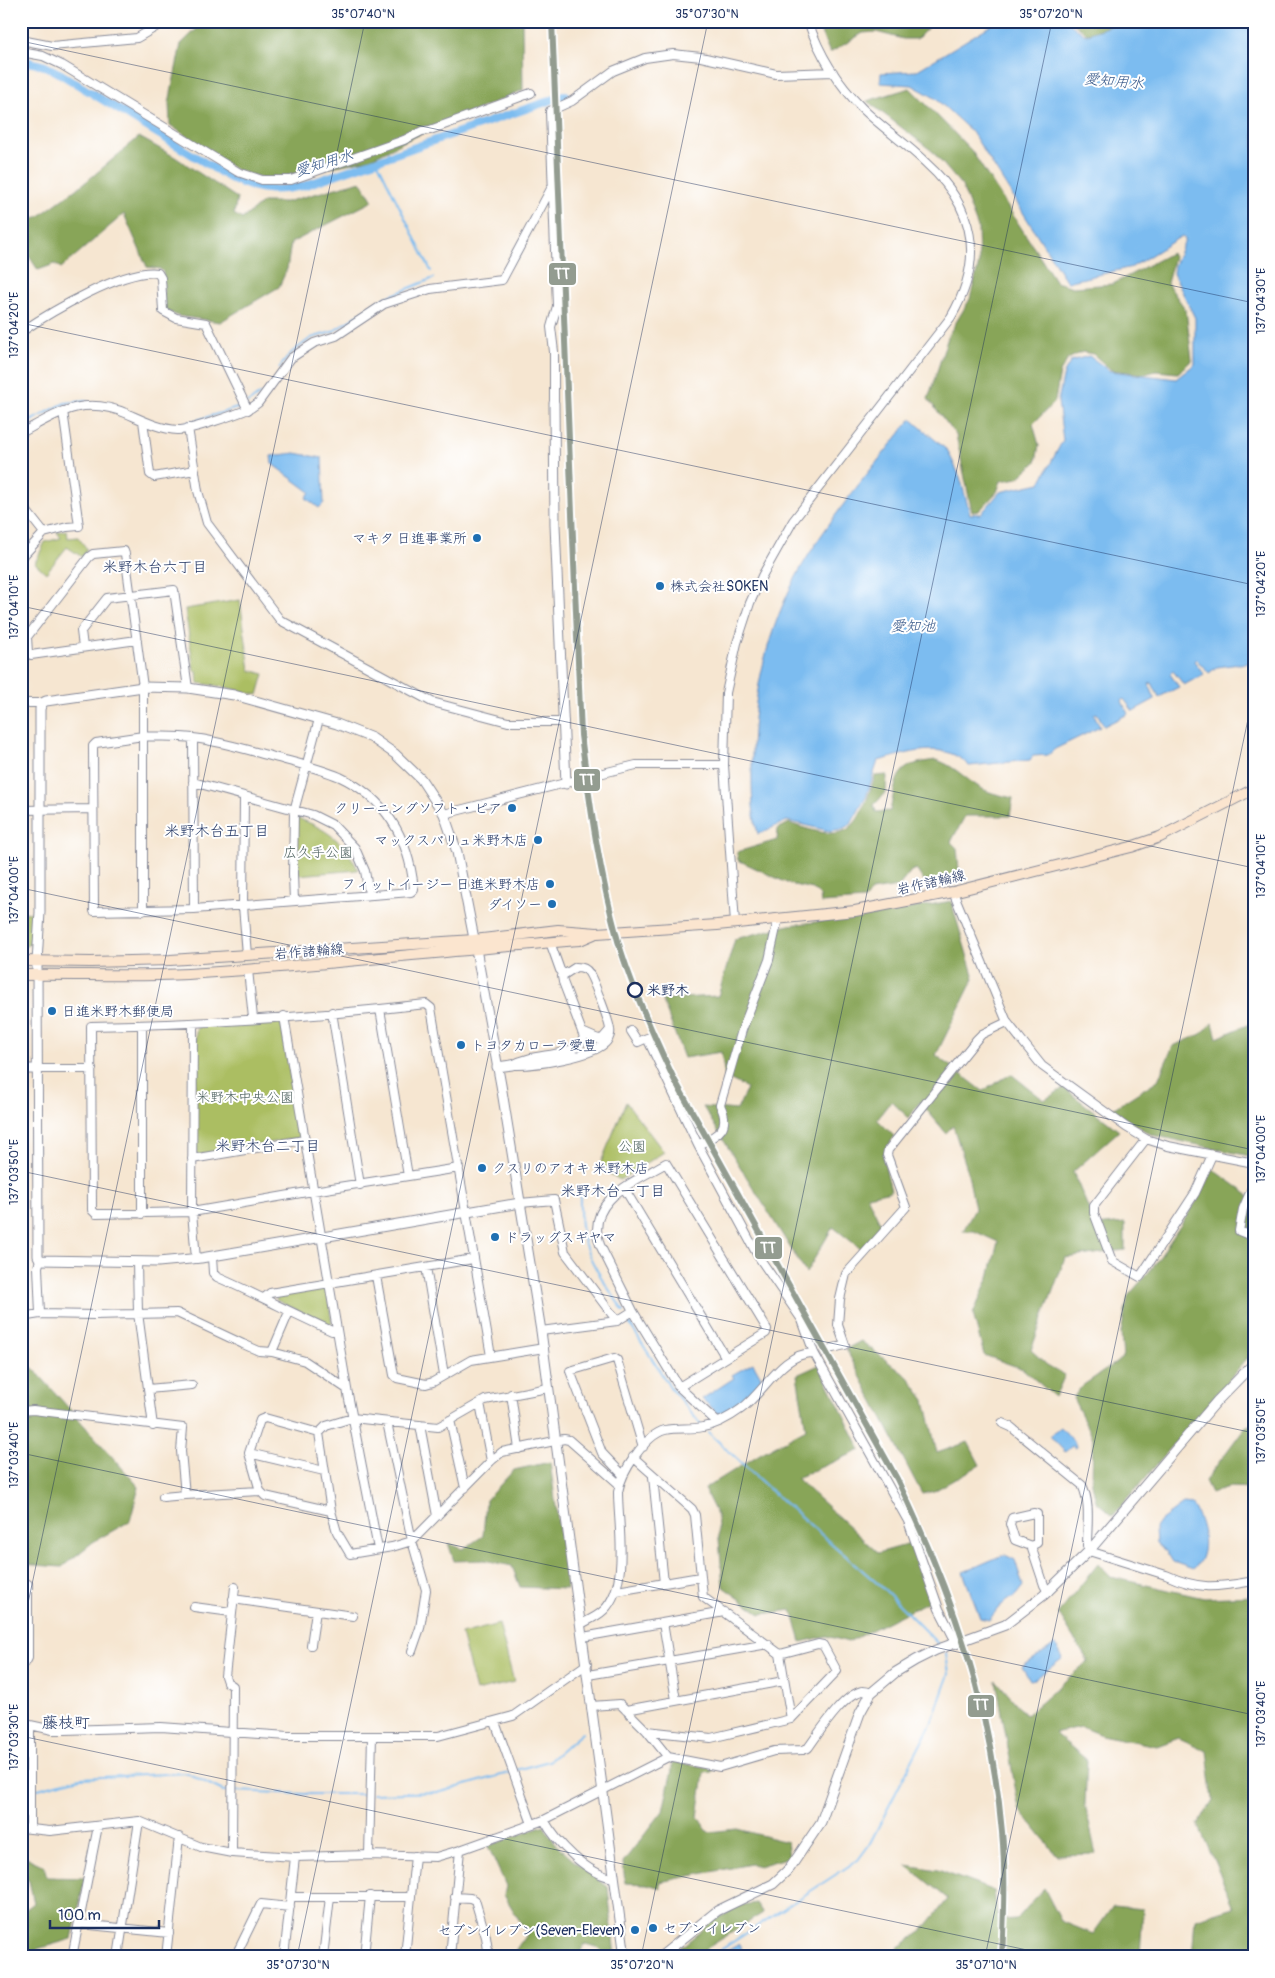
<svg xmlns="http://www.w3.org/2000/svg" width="1275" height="1978" font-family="Pangolin,'Klee One',sans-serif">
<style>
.green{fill:#abbe62;stroke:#637660}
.forest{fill:#88a558;stroke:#526a5b}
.water{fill:#7bbcf0;stroke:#4b76a7}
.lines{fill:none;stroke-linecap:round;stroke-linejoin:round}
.stream{stroke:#7bbcf0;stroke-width:2}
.canal{stroke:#7bbcf0;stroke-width:8}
.minor-tunnel{stroke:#cac1ba;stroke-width:8;stroke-dasharray:8 4;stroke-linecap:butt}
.minor-casing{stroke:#888a98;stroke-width:10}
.tertiary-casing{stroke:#888a98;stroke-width:11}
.secondary-casing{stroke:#888a98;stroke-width:12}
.minor{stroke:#fff;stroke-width:8}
.tertiary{stroke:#fff;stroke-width:9}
.secondary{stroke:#fbe5cf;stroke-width:10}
.rail-1-casing{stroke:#fff;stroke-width:10}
.rail-1{stroke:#939c90;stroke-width:6}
.ticks{fill:none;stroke:#1b2f5e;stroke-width:1;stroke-opacity:0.45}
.poi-dot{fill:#1f6fb2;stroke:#fff;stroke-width:2}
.stop-dot{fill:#fff;stroke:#1b2f5e;stroke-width:2.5}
.labels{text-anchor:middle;stroke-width:4;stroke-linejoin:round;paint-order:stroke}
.poi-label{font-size:14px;fill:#1b2f5e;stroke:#fff;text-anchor:end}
.park-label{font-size:14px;fill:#4d615f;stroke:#fff}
.street-label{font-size:14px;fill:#1b2f5e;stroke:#fff}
.stop-label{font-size:14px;font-weight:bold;fill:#1b2f5e;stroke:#fff;text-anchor:start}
.water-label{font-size:15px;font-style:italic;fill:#38598a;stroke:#fff}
.neighbourhood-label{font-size:15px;fill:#1b2f5e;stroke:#fff}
.quarter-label{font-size:16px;fill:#1b2f5e;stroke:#fff}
.line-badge{stroke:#fff;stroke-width:2}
.badge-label{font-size:14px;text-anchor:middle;font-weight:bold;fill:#fff}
.neatline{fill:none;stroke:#1b2f5e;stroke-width:2}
.ticks-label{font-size:12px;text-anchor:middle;fill:#1b2f5e}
</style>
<rect width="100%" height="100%" fill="#fff"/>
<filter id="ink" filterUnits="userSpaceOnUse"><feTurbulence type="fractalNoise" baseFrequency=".02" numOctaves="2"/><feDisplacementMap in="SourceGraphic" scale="10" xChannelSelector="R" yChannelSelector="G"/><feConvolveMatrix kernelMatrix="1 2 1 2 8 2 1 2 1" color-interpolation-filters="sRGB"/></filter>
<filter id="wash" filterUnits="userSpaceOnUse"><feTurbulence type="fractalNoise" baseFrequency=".0096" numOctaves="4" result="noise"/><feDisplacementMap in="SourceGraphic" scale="20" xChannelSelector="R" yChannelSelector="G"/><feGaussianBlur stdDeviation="1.12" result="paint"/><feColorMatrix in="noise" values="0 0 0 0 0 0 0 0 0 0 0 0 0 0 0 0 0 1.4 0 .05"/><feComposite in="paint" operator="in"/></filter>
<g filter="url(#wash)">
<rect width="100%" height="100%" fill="#f6e6d1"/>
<path class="green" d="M67,530l1,8 10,-1 9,12 -5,8 -15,-10 -21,26 -11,-10 10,-21 16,-4 -4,-6z
M240,600l10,70 14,4 -6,21 -33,-8 -27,-4 -1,-12h-3l-9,-62z
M297,818c28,10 49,24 61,52l-60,5 -3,-55z
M21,912l11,1 -2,30 -9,7z
M279,1019l2,3 19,113 -2,3 -100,17 -3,-2 1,-124 3,-3z
M626,1102l38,50 -44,28 -21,-13z
M323,1288l4,1 5,35 -3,1 -53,-25 2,-5z
M499,1624l15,58 -38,9 -15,-57z"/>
<path class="forest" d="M205,21h317l1,69 -116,50 -37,19 -101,21 -33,-10 -66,-45 -1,-22 12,-59z
M816,21h118l-17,18h-14l-27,-7 -13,1 -33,20z
M1070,21h50l-10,12h-24z
M910,88l61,62 85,132 17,5 40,-3 58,-31 3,4 -7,26 19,27 6,50 -14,13 -22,-2 -11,3 -34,-4 -18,-16 -11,-2 -14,7 -8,13 -5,29 -22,23 6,21 -3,17 -18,16 -17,3 -4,11 -18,19 -7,1 -16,-77 -28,-36 21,-65 21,-35 9,-36 -1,-35 -16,-42 -30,-35 -65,-50z
M139,137l36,20 62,41 -3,16 8,5 21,-17h23l75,-21 12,20 -82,42 -4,26 -8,18 -59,35 -42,-6 -14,-6 -1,-38 -3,-3 -13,-2 -23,-53 -63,54 -6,-4 -17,6 -17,-26v-24l17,-3 49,-36z
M936,760c17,5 26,16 40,25 11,8 24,10 37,13l-3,18h-45l-14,26 6,6 3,33 -27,1 -10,-2 -7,-11 -5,2 -13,16 -27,4 -6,9 -44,3 -1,-7 -7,-7 -24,-5 -51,-24 -1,-8 40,-12 1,-11 11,-6c60,21 67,11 86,-47l12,-1 -1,17 -12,13 2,7 14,-1c8,-36 4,-46 46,-51z
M951,901l23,77 -38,77 47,36 28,-17 33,26 20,-12 55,43 -46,41 23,54 29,-3v27l-60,8 -34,92 16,15 18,10 -10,22 -32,-28 -39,-14 -11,-41 16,-37 9,-35 -24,-11h-11l12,-22 -8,-40 -14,-43 -7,7 -26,-31 -11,16 -18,-17 -14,18 17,17 -11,21 8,34 -24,5 15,31 -21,22 -28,-22 -27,46 -103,-166 34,3 10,-22 -22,-11 -4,-25 -37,6 -22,-59 56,-3 17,-57 54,-14 81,-9z
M1254,1022v135l-102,-22 -41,-25 47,-30 15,-34 28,-12 12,-11 4,15z
M1213,1169l41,30v151l-141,166 -17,-15 -4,-17 1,-46 -20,-40 9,-12 41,-28 -2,-25 7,-37 25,-29 51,-77z
M861,1341l47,36 17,23 12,53 31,-11 12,23 -46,26 -12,3 -76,-145z
M21,1361l13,8 105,118 -9,34 -37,21 -31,25 -41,-3z
M819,1365l42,85 -65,28 82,75 35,-10 20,56 -85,43 -21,-6 -26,6 -9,-32 -31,4 -38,-27 -6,-72 -13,-26 56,-35 46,-25 -9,-54z
M1254,1423v65l-26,-1 -17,6 -6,-12 40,-54z
M550,1462l17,127 -47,-2 -8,-21 -27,-6 -31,1 -6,-18 15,6 20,-13 3,-36 28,-30z
M1098,1564l13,13 93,21 50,-2v361h-62l3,-38 39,-12 -36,-83 15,-23 -6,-50 -28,-13 -22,8 -56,-11 -20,-8 -27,6 33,27 -2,45 11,49 -39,1 -38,-46 -23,-129 30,35 62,-54 -30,-48z
M672,1762l41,6 -1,4 -8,1 -6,44 10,15 29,-3 50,13 2,15 -30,9 -8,-2 -91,18 1,6 -14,-4 -22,-1 -2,-21 40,-51 9,-41z
M544,1825c13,27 40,43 64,62l7,70h-8l-10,-10 -12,-3 -8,13h-24l-2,-2 -1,2h-34l-1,-6 12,-18 -23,-38 2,-9 -18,-40z
M21,1855l23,11 3,11 38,1 -13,61 -42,12 -4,-10 -5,1v-29l13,-10 -5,-22 -8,-7z
M906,1865l32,5 56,21 4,29 19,-1 27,-31 17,33 32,13 20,-28 30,3 -3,48h-256l38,-26 26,-32z
M756,1903l7,10 -70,44h-24l44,-36 28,-16z"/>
<path class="water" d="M998,21h68l19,14 40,-14h129v641l-37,5 -8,6 -13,-14 -2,2 10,13 -20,11 -11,-14 -3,3 9,13 -20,10 -7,-14 -3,1 6,15 -22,12 -9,-12 -2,2 6,13 -24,12 -7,-13 -3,1 6,13 -45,22 -7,6 -15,1 -3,4 -61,6c-25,-27 -60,-13 -91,-5l-12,36 -15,27 -9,5 -13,2 -42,-10 -29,13c-7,-24 -6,-51 -6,-76 0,-70 19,-142 56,-202 30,-49 68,-92 103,-137l37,32 12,26 10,37h11l19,-22 40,-9 23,-43 -5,-39 6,-28 7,-12 18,-5 21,15 66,8 19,-15v-46l-22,-45 1,-7 11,-26 -1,-3h-4l-48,30 -65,15 -95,-150 -37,-34 -23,-13 -32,-2 1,-10 35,-2z
M295,453l27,5 2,45 -5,5 -13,-10 4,-6 -38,-28 -1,-8z
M753,1363l9,16 -21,24 -21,12 -18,-16 32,-21 -2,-3z
M1061,1427l14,16 1,4 -1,1 -3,-2 -7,6 -15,-16z
M1183,1504l9,1c11,17 19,50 1,64l-20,-7 -7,-11 -10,-7 -1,-16 5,-7z
M1005,1555l10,5 8,26 -7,9 -16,11 -11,14 -9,-2 -17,-46c14,-5 28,-13 42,-17z
M1055,1644l8,14 -28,21 -5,1 -8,-13z
M739,1944l7,13h-29z"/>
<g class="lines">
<path class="stream" d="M377,161l54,110
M279,368l12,-15 20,-15 21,-6 53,-34 49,-20
M248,403l12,-9
M21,426l44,-23 22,-2
M177,426l67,-20
M580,1191c0,16 -1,35 4,51 8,25 26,48 40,70
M629,1323l41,64 31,38
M708,1432l69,64 108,94 55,56
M516,1770l33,-9 33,-28
M21,1784l5,1
M33,1788l5,1 42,-11 107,-5 36,18h7
M234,1791l70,3h63
M372,1794l69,-2 71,-20
M710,1957l148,-97 11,-15 62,-121 18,-50 -3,-20"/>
<path class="canal" d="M21,60l24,6 14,7 171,105c28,13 44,14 73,8l263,-91"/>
</g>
</g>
<g filter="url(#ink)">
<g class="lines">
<path class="minor-tunnel" d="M577,780l18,-5
M817,1357l16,-9"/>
<g class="minor-casing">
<path id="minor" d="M21,40l31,6 85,-8 29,-17
M21,52l22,4 19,9 176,107 24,8h29l113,-40 18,-9 8,-1 101,-37
M21,332c28,-19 103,-64 137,-59l3,5 2,33 13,7 30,5 42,87
M554,403v-51l-3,-25 6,-21 -7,-195 22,-10 41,-30 32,-13 28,-4 28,3 75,17 57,-2
M143,421l7,53 4,3 41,-7
M188,428l10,63 9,32 73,97 152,82 76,20h56
M21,433c39,-21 62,-38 107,-19 16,7 32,15 50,16 14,0 59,-16 73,-22l7,-5 33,-45 23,-15 22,-7 48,-32 46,-15 72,-9 51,-95
M21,493l4,16 19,24
M21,558l23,-25 23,-6 12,-1 -16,-115
M137,640l-106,15 -3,-2 -1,-16 62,-80 4,-3 31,-3 1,3 18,133v224
M83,647l-2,-16 26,-33 67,-8 14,98
M21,703h22
M143,736c17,1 33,0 50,2 27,3 55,12 81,19 22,6 45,11 66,20 47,22 69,63 74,112l-3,3 -217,17 -100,2 -1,-165 3,-3z
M193,738l1,171
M595,775l41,-10h88
M193,782l120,33 20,10 22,23 10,23 4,23
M244,797l-1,109 4,49
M21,810l72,-1
M444,814l133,-34
M953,892l54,130 35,44 84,61 20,12 22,7 86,17
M294,901l-1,-27 1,-63 25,-92
M735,923l-11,-158 2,-72 11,-50 13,-40 12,-27 31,-55 158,-204c34,-58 24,-110 -25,-154 -20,-20 -44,-35 -64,-55 -24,-24 -43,-54 -54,-87
M550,942l10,28 4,4
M576,967c5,0 10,1 13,6 4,6 21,50 21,57 1,3 -1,9 -3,11 -12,16 -75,25 -95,24 21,-12 48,-7 68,-20l4,-8 -21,-55 -1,-6z
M248,970l5,48
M380,1009l28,167
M332,1012l28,173
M284,1016l63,373
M193,1023l-1,189 4,47
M631,1031l7,11 9,-4 51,107 60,111 44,64 12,33 94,168 31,88 18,35
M582,1032l16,7 5,-1 7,-8
M38,1069h54
M1146,1139l-52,67v7l18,48 28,16 55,-84 17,-38
M698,1145c19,-10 34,-16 22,-40l22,-75 27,-70 9,-41
M192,1159l112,-19
M459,1168l-146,23 -121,21 -96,2 -4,-4 -1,-184c112,-2 224,-9 335,-22l5,4c20,116 39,232 60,348
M1254,1183l-11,26 -4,22 15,6
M624,1188l102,170
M520,1203l34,-3 11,52 52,69
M142,1214v-189
M212,1257l1,16 4,4c39,17 77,37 115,54h5
M40,1260l-2,7 2,47
M137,1262l1,51 15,113
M426,1267l18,108
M376,1276l18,99 3,3 29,6 7,-2 38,-22 73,-12
M264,1298l6,-5 203,-34
M21,1317l19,-3 54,1 83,-2 66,31 16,7 13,1 33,9 42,28 31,160
M541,1331l76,-10 16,-10
M833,1348l12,-3 -7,-20 2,-26 6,-25 60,-67 -19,-52 1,-5 89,-111 5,-5 25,-12
M272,1352l17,-40
M679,1387l87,-54 1,-4 -101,-166c-30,18 -82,37 -66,82l33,66 46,76 38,35
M148,1389l44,-4
M511,1394l8,55
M480,1403l11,58
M21,1411l12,-1 150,18 -2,23 4,44 75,-4
M450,1420l15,68
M387,1422l25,119 14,49 -6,38 -8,23
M1002,1423l9,4 71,58c9,18 5,41 5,61l4,4
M420,1425l17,91
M319,1433l12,78 6,21 13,22 42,-7 20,-6 79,-80 11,-9 62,-13 5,1 50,44
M249,1453l75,18
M633,1457l59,52 3,6 8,82 77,57 11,65
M623,1475l-21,-22 -32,-82 44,-13 3,2 26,87
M653,1477l11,106
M163,1497l22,-2
M331,1511l-66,-15 -5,-5 -11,-38 11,-33 5,-2 54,15 7,-7 26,-8 86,9 47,-27 63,-12
M1031,1546l6,-3v-29l-3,-1 -22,5 -2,6 5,16 16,6 13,39 4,7
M1089,1551l77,24c35,16 52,12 88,6
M21,1581l7,3v74l-2,4h-5
M617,1591l83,-14
M233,1599l120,17
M194,1607l37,5
M663,1623l13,77
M581,1624c8,-4 17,-8 23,-14 26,-26 14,-84 14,-118 3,-19 27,-57 47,-62 12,-3 26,0 38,-3 12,-2 27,-10 38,-18 23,-16 41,-57 73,-56
M583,1637l141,-25
M311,1645l5,-34
M588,1675l180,-31
M591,1706l29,-2 27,27 21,26
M626,1710l158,-29
M495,1722l37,102
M21,1723l32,7h12l96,-3 127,9h150l75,-20 74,-52
M647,1731l64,7 80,-19 46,-48 -14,-26 -5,-1 -38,10
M544,1820c12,22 44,55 70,58
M21,1828l29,3 89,-10 62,26 31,6 63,4 74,-2 67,2 24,-7 84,-30 124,-63 52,10 54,-16 29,-1 5,-2c11,-15 36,-55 55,-57 3,0 6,1 8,2
M30,1829v-104
M232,1853l1,-167 -6,-4 -2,-6 10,-89
M369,1855l3,-119
M291,1897h119
M455,1897l15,1 5,2 11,37 3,20
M80,1924l89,9
M72,1957l26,-131
M118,1957l21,-136
M166,1957l13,-120
M235,1957l26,-53 29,3
M284,1957l11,-100
M323,1957l7,-60
M364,1957l6,-61
M405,1957l10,-101
M450,1957l10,-107"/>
</g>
<g class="tertiary-casing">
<path id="tertiary" d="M554,403l1,122 11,259
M497,1067l15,-2
M21,1069h17
M520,1203l-319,55 -43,4 -118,-2 -2,-4 -1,-294 3,-50v-203l2,-6 4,-2 97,-14 45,1 46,7 103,29 35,14 23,16 26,25 23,35 13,38 19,97 25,136 40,246 84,626
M660,1957l57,-46 56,-27 17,-16 31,-46 39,-109 11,-20 25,-21 20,-12 20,-10 69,-25 39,-30 45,-44 128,-150 37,-38"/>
</g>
<g class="secondary-casing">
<path id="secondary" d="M21,961l70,1 79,-2 304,-20 84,-10 39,3 120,-8 138,-14 98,-19 178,-45 29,-10 94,-48
M21,975c56,-1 111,2 167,-1 131,-8 261,-24 392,-34l14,-6"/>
</g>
<use href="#minor" class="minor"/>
<use href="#tertiary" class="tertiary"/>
<use href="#secondary" class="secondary"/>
<g class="rail-1-casing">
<path id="rail-1" d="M552,21l29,714c9,71 18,137 37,206 14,47 35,94 56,138l223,400c55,114 94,226 105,353 4,42 2,83 0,125"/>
</g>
<use href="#rail-1" class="rail-1"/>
</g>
</g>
<path class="ticks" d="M21,41l1233,262M21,323l1233,262M21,606l1233,262M21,888l1233,262M21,1171l1233,262M21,1453l1233,262M21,1636l344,-1615M21,1736l1039,221M297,1957l411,-1936M641,1957l411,-1936M985,1957l269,-1266"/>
<g class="poi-dot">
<circle cx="477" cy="538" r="5"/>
<circle cx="660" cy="586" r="5"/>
<circle cx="512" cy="808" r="5"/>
<circle cx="538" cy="840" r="5"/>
<circle cx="550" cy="884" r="5"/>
<circle cx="552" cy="904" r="5"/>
<circle cx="52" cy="1011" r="5"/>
<circle cx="461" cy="1045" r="5"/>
<circle cx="482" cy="1168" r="5"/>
<circle cx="495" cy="1237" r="5"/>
<circle cx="653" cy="1928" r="5"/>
<circle cx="635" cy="1930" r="5"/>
</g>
<circle class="stop-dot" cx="635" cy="990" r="7"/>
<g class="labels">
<g class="poi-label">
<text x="467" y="543">マキタ 日進事業所</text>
<text x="670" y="591" text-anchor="start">株式会社SOKEN</text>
<text x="502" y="813">クリーニングソフト・ピア</text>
<text x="528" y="845">マックスバリュ米野木店</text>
<text x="540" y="889">フィットイージー 日進米野木店</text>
<text x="542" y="909">ダイソー</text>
<text x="62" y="1016" text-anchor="start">日進米野木郵便局</text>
<text x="471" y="1050" text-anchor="start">トヨタカローラ愛豊</text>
<text x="492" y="1173" text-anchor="start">クスリのアオキ 米野木店</text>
<text x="505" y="1242" text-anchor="start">ドラッグスギヤマ</text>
<text x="663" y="1933" text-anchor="start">セブンイレブン</text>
<text x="625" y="1935">セブンイレブン(Seven-Eleven)</text>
</g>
<g class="park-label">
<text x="318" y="857">広久手公園</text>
<text x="245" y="1102">米野木中央公園</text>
<text x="632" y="1151">公園</text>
</g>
<g class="street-label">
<text transform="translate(931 882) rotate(-13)" y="5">岩作諸輪線</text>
<text transform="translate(309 951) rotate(-5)" y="5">岩作諸輪線</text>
</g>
<g class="stop-label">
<text x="647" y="995">米野木</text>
</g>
<g class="water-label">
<text transform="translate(1114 81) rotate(5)" y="5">愛知用水</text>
<text transform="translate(324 163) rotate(-17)" y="5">愛知用水</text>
<text x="913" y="631">愛知池</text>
</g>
<g class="neighbourhood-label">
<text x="155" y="572">米野木台六丁目</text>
<text x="217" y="836">米野木台五丁目</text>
<text x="268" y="1151">米野木台二丁目</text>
<text x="613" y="1196">米野木台一丁目</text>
</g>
<g class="quarter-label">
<text x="66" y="1728">藤枝町</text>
</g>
</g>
<g class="line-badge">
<rect x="548" y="262" width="29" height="24" rx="5" fill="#939c90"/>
<rect x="573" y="768" width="28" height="24" rx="5" fill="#939c90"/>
<rect x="754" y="1236" width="29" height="24" rx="5" fill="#939c90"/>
<rect x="967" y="1694" width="28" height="24" rx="5" fill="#939c90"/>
</g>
<g class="badge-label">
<text x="562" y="279">TT</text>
<text x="587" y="785">TT</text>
<text x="768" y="1253">TT</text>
<text x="981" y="1710">TT</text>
</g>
<rect width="1275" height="1978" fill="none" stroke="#fff" stroke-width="55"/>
<path d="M50 1920v8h109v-8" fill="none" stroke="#1b2f5e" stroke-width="2.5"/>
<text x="58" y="1920" font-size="15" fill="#1b2f5e" stroke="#ffffff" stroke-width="4" paint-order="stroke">100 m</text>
<rect x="28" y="28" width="1220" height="1922" class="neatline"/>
<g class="ticks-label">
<text x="363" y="18">35°07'40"N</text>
<text x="707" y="18">35°07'30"N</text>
<text x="1051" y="18">35°07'20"N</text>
<text transform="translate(1261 301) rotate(-90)" y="4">137°04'30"E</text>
<text transform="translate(14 325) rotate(-90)" y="4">137°04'20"E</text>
<text transform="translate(1261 584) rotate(-90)" y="4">137°04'20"E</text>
<text transform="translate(14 607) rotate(-90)" y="4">137°04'10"E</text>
<text transform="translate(1261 866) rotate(-90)" y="4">137°04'10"E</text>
<text transform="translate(14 890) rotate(-90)" y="4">137°04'00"E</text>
<text transform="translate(1261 1149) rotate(-90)" y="4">137°04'00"E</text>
<text transform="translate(14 1172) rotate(-90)" y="4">137°03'50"E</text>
<text transform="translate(1261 1431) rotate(-90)" y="4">137°03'50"E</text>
<text transform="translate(14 1455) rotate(-90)" y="4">137°03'40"E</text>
<text transform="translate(1261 1714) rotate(-90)" y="4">137°03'40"E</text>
<text transform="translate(14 1737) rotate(-90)" y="4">137°03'30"E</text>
<text x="298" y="1969">35°07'30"N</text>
<text x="642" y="1969">35°07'20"N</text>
<text x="986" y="1969">35°07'10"N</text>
</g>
</svg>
